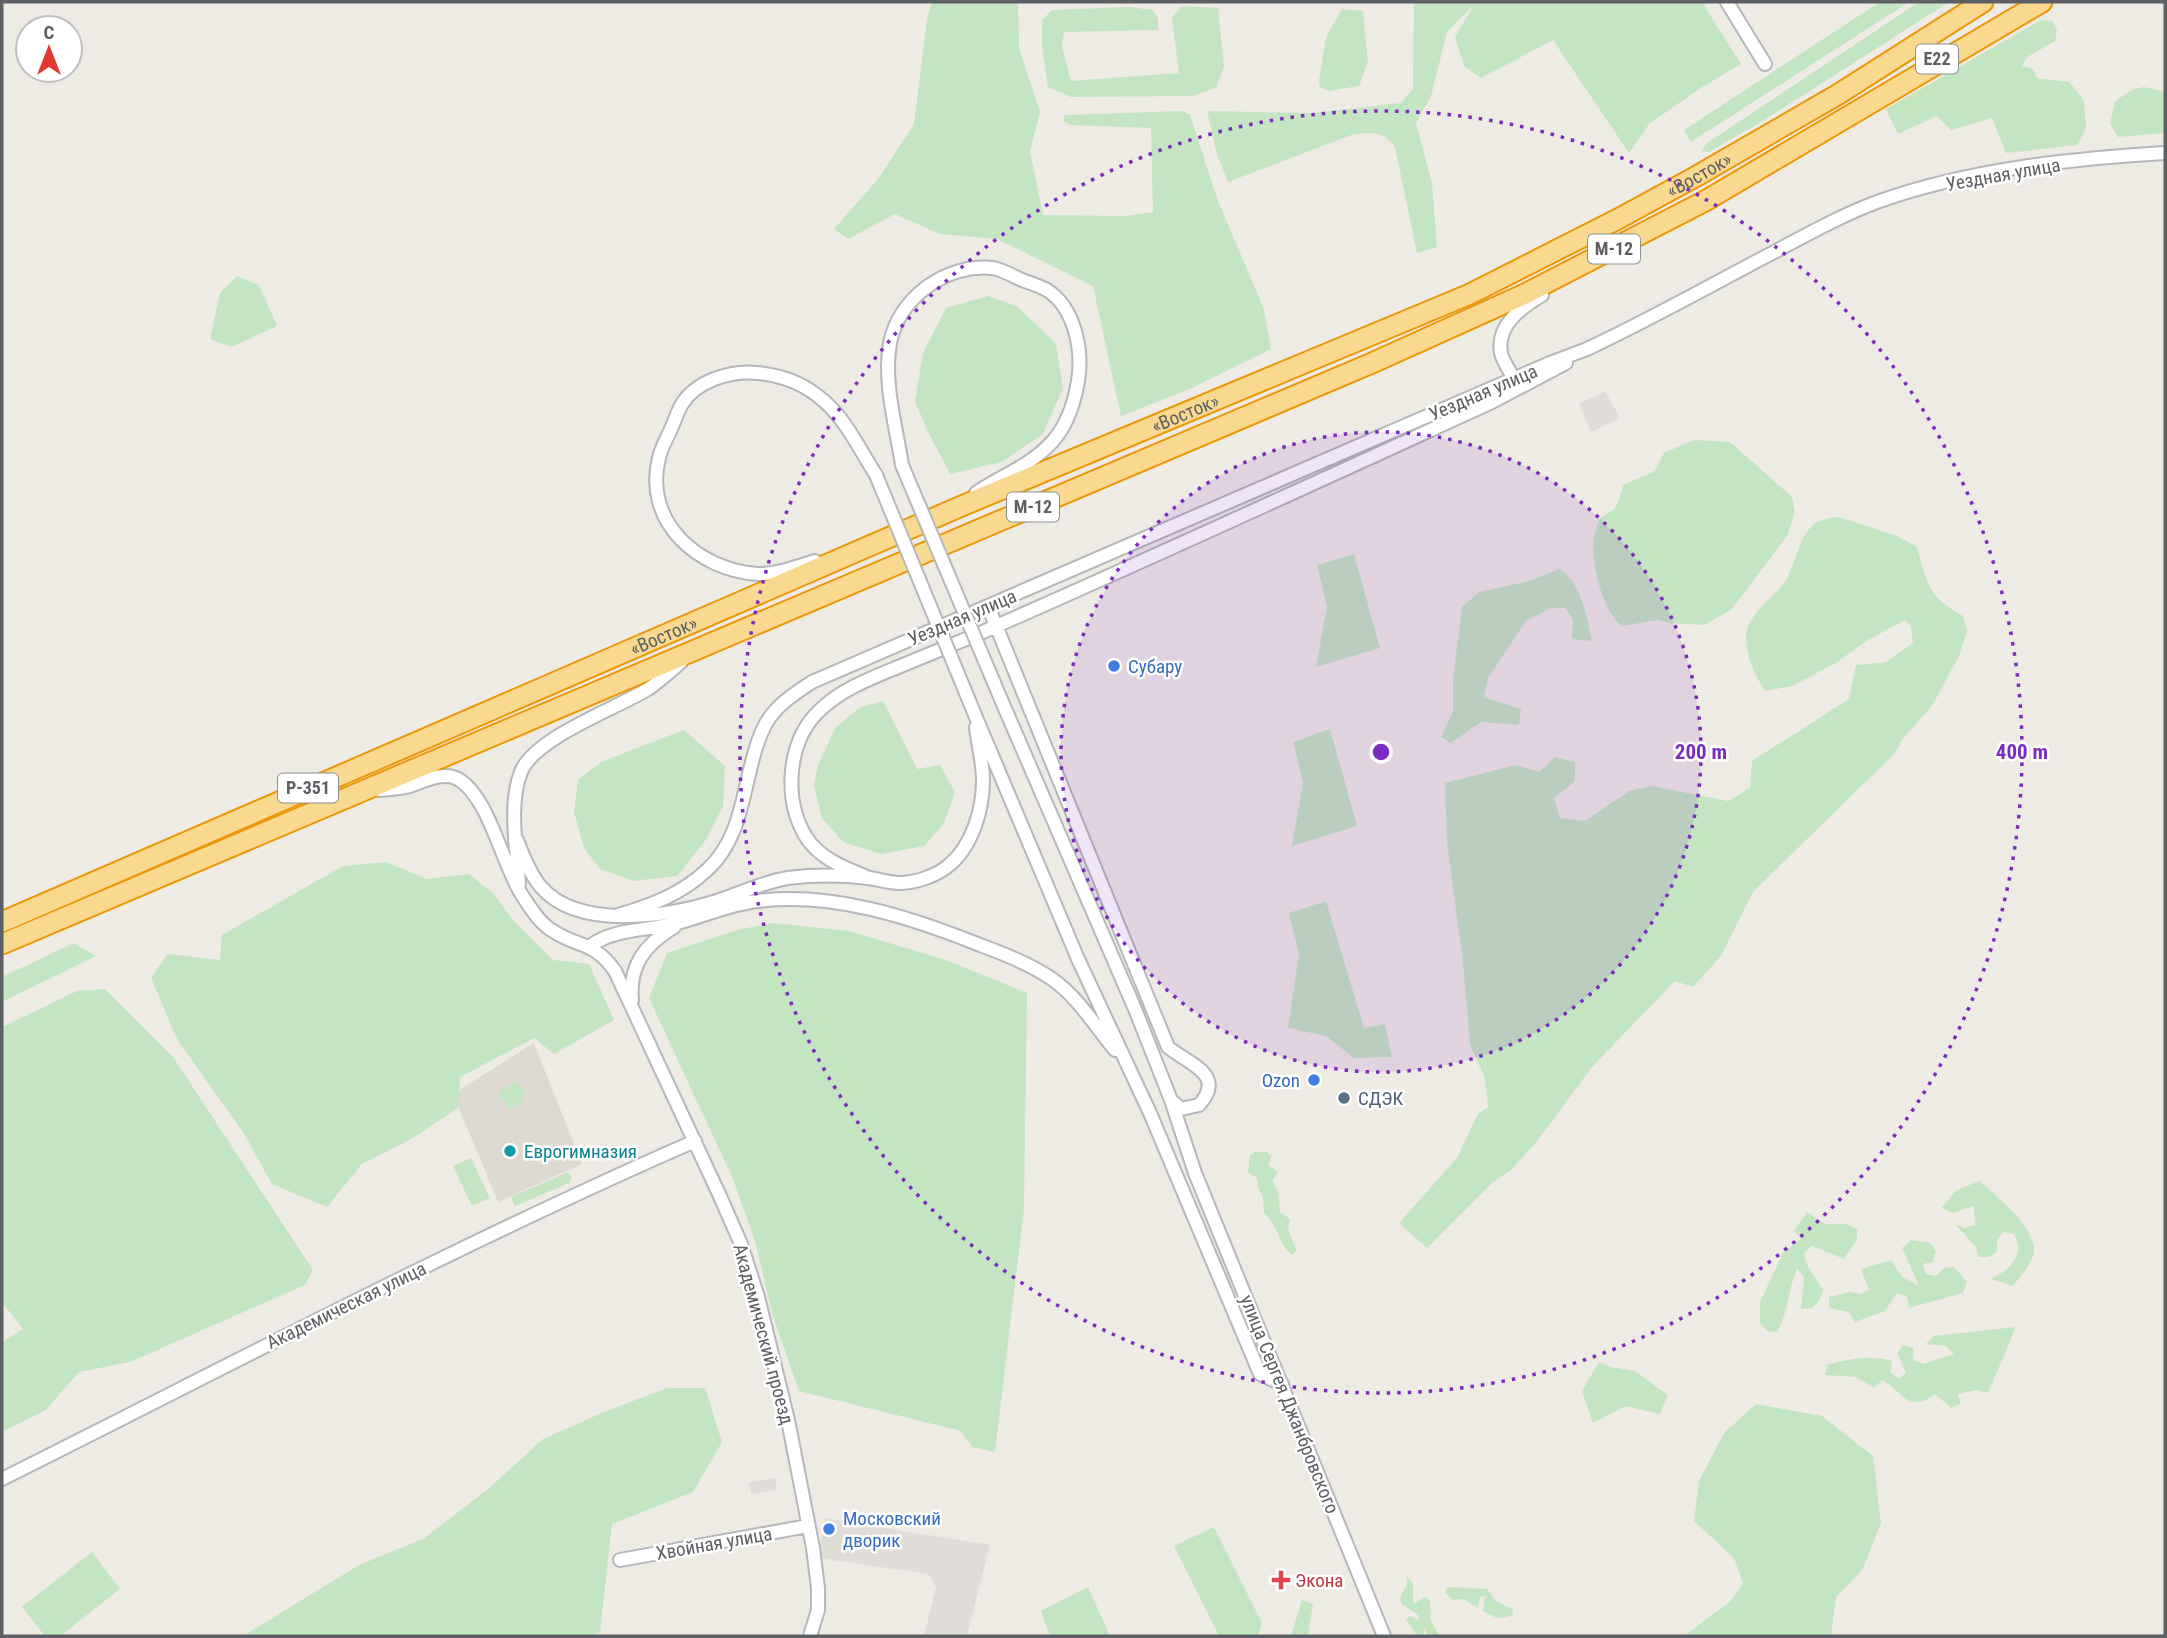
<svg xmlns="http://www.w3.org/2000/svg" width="2167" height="1638" font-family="'Roboto Condensed',sans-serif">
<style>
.industrial{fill:#e0ddd9}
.education{fill:#dedad2}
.green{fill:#c3e5c1}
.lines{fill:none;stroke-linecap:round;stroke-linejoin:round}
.minor-casing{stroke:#b5b7bb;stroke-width:16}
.highway-casing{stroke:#eb9708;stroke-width:23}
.minor{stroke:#fff;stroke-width:12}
.highway{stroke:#f9d990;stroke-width:19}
.minor-bridge-casing{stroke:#b5b7bb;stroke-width:16;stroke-linecap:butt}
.minor-bridge{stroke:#fff;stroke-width:12}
.ring{fill:none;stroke:#7b2cbf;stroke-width:3.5;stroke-dasharray:3.5 7}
.shop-dot{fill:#3f7fe0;stroke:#fff;stroke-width:2.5}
.service-dot{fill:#5c6f8a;stroke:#fff;stroke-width:2.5}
.culture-dot{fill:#0f9aa8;stroke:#fff;stroke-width:2.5}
.health-dot{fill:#e0444e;stroke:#fff;stroke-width:2.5}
.labels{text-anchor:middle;stroke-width:5;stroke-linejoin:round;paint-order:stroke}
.shield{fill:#fff;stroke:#8d9092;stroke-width:2}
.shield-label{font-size:18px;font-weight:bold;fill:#5c6064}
.street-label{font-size:19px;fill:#5c6064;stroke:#fff}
.shop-label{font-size:19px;fill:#366cbe;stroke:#fff;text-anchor:start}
.service-label{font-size:19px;fill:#4e5e75;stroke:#fff;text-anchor:start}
.culture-label{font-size:19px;fill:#0d838f;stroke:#fff;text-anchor:start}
.health-label{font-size:19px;fill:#be3a42;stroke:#fff;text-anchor:start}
.centre{fill:#7b2cbf;stroke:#fff;stroke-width:3.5}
.ring-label{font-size:21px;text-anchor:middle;font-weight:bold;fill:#7b2cbf;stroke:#fff;stroke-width:5;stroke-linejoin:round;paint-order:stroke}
</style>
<rect width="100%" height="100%" fill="#eeebe4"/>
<path class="industrial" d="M1605,391l15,27 -29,14 -12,-28z
M775,1478l2,12 -26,4 -2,-12z
M825,1518l165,27 -23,91 -43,-1 12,-47 -8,-14 -110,-16z"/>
<path class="education" d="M534,1043l48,121 -84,38 -45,-108z"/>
<path class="green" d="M932,2h86l1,46 21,64 -10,39 13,64 82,1 28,-4 -2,-84 -80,-3 -8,-4 2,-6 117,-4 8,4 28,86 46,108 7,40 -81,40 -69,27 -28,-130 -96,-47 -57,-5 -45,-20 -47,25 -14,-10 44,-50 36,-55 13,-106z
M1414,2h288l39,62 -39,23 -53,37 -20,29 -76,-113 -72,38 -17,-12 -9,-29 19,-32 -27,27 -16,64 -15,27 16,60 5,64 -20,6 -22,-106c-10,-16 -24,-15 -41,-13l-126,48 -11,-28 -10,-43 105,2 89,-10 12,-14z
M1880,2h29l-218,140 -7,-12z
M1919,2h30l-188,120 -52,30 -8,-1 6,-8z
M1182,6l36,2 6,59 -8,21 -24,8 -121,1 -23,-10 -6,-41v-26l10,-10 77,-3 24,3 5,9v11l-94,2 -2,14 9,35 108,-8 -7,-55z
M1342,9l21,2 5,51 -9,24 -31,5 -8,-4 -1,-6 7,-44z
M2041,20l11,1 5,9 -2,11 -28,16 -5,9 11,3 4,9 32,4 15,18 2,27 -8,18 -72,8 -14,-35 -41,12 -14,-14 -39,18 -12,-25z
M2144,87l21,5v41l-47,4 -8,-13 5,-23 18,-12z
M237,276l22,9 18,41 -45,21 -22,-8 10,-46z
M988,296l29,10 39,38 7,44 -20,46 -41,28 -52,12 -22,-42 -13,-31 8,-48 23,-45z
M1694,440l36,2 62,55 3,16 -8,23 -56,74 -27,15 -35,-2 -11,-3 -36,6c-22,-17 -38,-81 -22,-107 3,-4 9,-6 13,-9 6,-6 8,-17 10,-25l32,-14 9,-18z
M1839,517l58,19 20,11c11,38 10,49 46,69l4,15 -8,25 -27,50 -28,31 -10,17 -141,138 -32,64 -28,31 -18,-6 -83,86 -55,74 -26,29 -18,12 -66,66 -28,-25 58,-65 21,-44 10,-7 -3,-29 -15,-33 -7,-82 -16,-121 -2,-59 71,-18 23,7 16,-15 20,5v19l-21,17 6,20 25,3 44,-30 23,-5 76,15 22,-13 2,-27 97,-62 7,-34 30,-3 27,-19 -2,-16 -6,-7 -39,21 -30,22 -44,23 -27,5c-11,-18 -19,-34 -19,-56 1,-20 27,-37 38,-52 12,-17 13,-44 29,-58 7,-6 17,-7 26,-8z
M1354,554l26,94 -64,19 11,-61 -10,-41z
M1560,569c22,15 26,46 32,72l-20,-2 1,-20 -8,-11h-14l-25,13 -38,57 -4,19 37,12 -2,16 -38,-3 -30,21 -10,-6 12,-26v-31l9,-73 17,-15 50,-11z
M883,701l34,68 23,-4 15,27 -11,31 -20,23 -43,8 -38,-12 -21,-24 -8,-32 4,-21 18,-38 25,-20z
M1330,729l27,97 -65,20 11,-64 -10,-40z
M684,730l41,36 -2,41 -18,34 -28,35 -44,5 -33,-12 -16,-21 -10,-36 4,-32 23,-18z
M387,862l39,17 43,-5 25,20 19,26 40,40 36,4 25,56 -60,34 -20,-16 -74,39 -2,31 -45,30 -51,26 -35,43 -55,-23 -29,-52 -66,-93 -26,-61 17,-24 52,6 2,-25 121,-69z
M1326,901l38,127 21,-4 7,33 -38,1 -28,-22 -38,-8 11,-74 -10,-41z
M773,923l76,8 97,29 81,33 -3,216 -29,243 -23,-5 -11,-16 -162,-40 -26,-75 -18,-75 -22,-62 -84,-181 18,-45 70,-23z
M74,943l22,13 -94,46v-25z
M105,989l68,68 140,213 -8,15 -175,77 -51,10 -33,38 -44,22v-90l21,-13 -21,-27v-275l75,-36z
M517,1081l8,13 -3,2 2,5 -14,9 -13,-17z
M1255,1152h12l4,4 -2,10 9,6 -6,9 6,10 2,21 10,7 -2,11 9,21 -5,4c-17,-15 -11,-26 -28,-42l-1,-16 -5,-9 -1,-10 -9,-6 2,-17z
M471,1158l19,40 -18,8 -19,-40z
M568,1172l4,5 -3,6 -54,23 -4,-9z
M1979,1181c17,14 59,49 55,72 -3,11 -14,24 -21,33l-22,-7c19,-9 35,-24 23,-45l-11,-2 -6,8v11l-8,6h-11l-2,-10 -21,-23 10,4 10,-3 -1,-19 -22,7 -10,-5 13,-17z
M1807,1212l18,12h22l10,5v11l-13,19 -32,-13 -8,7 2,10 17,27 -4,11 -7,7 -11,1 3,-32 -7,-8c-9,20 -9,46 -20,63l-10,-1 -7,-8v-21l23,-49 18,-14 -7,-8z
M1911,1240l20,3 5,9 -3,10 -10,2 3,10 10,2 8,-8 10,-1 13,15 -4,11 -54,15 -2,-11 -10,-4 -12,18 -30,11 -6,-10 -20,-4v-11l21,-5 10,2 9,-4 -8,-21 30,-9 11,17 17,9 -17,-38z
M2016,1327l-28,66 -11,-3 -19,4 3,10 -10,4 -16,-14c-26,21 -34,-4 -53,-14l-8,8 -18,-11 -31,-2 3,-11c22,-4 42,-10 64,-3l-2,11 9,7 7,-7 -9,-19 6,-8 11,3 -1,12 10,4 31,-10 -8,-8 -20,-2 8,-8z
M1599,1362l11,5 25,4 33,24 -8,19 -34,-8 -33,17 -11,-32z
M667,1388h38l17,54 -29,50 -81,32 -12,108 -7,4h-350l116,-71 64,-26 64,-49 56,-51 61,-27z
M1756,1404l66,12 51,40 8,67 -19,47 -26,27 -5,39h-147l48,-36 11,-17 -9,-25 -40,-37 5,-40 25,-48z
M1214,1527l48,96 -4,13h-39l-45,-90z
M92,1552l28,37 -60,47h-15l-23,-29z
M1406,1576l7,7v21l12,-7 5,3 1,21 9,15h-12l-4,-8 -1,8h-6l-11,-17 5,-3 8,5v-5l-17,-12 -2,-6 7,-14z
M1088,1587l22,49h-60l-9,-25z
M1447,1587l40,2 10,13 16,7 -1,7 -15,2 -14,-7 2,-15 -5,1 -2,11 -14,-9 -11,1 -8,-8z
M1302,1600l11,4 -5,32h-17z"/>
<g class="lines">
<g class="minor-casing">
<path id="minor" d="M1727,2l38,62
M1514,379c-4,-8 -11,-17 -13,-26 -5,-28 21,-46 41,-58
M902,465c-6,-39 -19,-83 -12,-122 9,-46 57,-80 103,-75 10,2 20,8 29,12 8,3 18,6 25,10 28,18 36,60 31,91 -4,24 -12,49 -31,66 -20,20 -48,30 -71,46
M815,561c-17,5 -39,14 -57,13 -60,-4 -115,-52 -99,-116 2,-10 8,-20 12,-29 4,-8 6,-17 11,-25 14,-23 49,-34 75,-31 25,2 48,11 67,28 22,19 36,49 52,74
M988,606l180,441c20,17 59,27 31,58l-18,4 -10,-9
M1003,704l132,305 36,91 24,73 189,463
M975,715l103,244 72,154 110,261 22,10
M379,790c9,-1 18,-1 27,-3 15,-4 36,-17 52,-8 31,18 44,85 64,116 8,12 18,29 31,36 26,17 41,10 62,40l104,223 22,50 17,53 30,123 25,128 5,40v22l-8,26
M517,840c6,16 13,34 24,47 38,44 128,29 176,14 24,-8 46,-19 71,-23 25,-3 55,-3 80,0 10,1 21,5 31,5 16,0 37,-7 49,-17 24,-19 35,-56 35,-86 0,-17 -5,-35 -7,-53
M867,877c-22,-9 -47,-18 -61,-40 -23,-38 -19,-96 14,-127 23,-22 54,-33 83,-45 36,-15 72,-29 107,-45 161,-71 322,-145 482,-218l74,-39
M519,884c-2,-33 -11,-80 2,-112 13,-34 94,-63 127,-83 12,-8 23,-18 33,-27
M618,915c34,-10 64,-21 90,-46 40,-37 34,-98 57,-144 10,-19 29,-31 47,-43l738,-319 37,-14c64,-30 126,-65 189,-98 32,-17 66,-36 101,-49 92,-33 192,-43 288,-49
M590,946c26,-19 61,-15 91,-24 26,-7 49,-18 77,-21 73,-9 149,15 217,42 26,10 54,20 77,36 26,18 43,47 63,71
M632,1000c-3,-34 12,-55 42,-73
M2,1479c230,-115 457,-235 693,-338
M620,1560l188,-34"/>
</g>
<g class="highway-casing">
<g id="highway">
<path id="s1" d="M2,922l962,-417 506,-211 146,-74 79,-43 142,-82 146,-93"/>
<path d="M2,944l1370,-581 153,-69 180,-93 337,-199"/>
</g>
</g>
<use href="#minor" class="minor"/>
<use href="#highway" class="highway"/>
<g class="minor-bridge-casing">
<path id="minor-bridge" d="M902,465l101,239
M876,475l99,240"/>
</g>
<use href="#minor-bridge" class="minor-bridge"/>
</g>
<circle cx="1381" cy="752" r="320" fill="#7b2cbf" fill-opacity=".12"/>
<g class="ring">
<circle cx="1381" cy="752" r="320"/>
<circle cx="1381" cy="752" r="641"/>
</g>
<g class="shop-dot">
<circle cx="1114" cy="666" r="7"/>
<circle cx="1314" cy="1080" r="7"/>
<circle cx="829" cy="1529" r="7"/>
</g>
<circle class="service-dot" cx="1344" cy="1098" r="7"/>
<circle class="culture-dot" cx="510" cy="1151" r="7"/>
<path class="health-dot" d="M1277.5 1569.5h7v7h7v7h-7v7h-7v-7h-7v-7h7z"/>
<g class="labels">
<g class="shield">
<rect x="1916" y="44.5" width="42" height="29" rx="5"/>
<rect x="1588" y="234.5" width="52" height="29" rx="5"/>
<rect x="1007" y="492.5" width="52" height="29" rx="5"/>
<rect x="278" y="773.5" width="60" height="29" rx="5"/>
</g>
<g class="shield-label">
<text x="1937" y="65">E22</text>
<text x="1614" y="255">М-12</text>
<text x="1033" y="513">М-12</text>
<text x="308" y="794">Р-351</text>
</g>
<g class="street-label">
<text dy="7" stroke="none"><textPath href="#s1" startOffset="1855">«Восток»</textPath></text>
<text transform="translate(2003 174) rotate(-10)" y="7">Уездная улица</text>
<text transform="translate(1483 392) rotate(-23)" y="7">Уездная улица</text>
<text dy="7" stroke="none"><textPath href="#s1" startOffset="1288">«Восток»</textPath></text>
<text transform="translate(962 617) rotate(-23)" y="7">Уездная улица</text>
<text dy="7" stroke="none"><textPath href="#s1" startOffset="721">«Восток»</textPath></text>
<text transform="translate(346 1305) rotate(-26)" y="7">Академическая улица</text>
<text transform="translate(764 1334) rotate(75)" y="7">Академический проезд</text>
<text transform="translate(1290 1404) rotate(68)" y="7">улица Сергея Джанбровского</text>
<text transform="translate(714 1543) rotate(-10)" y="7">Хвойная улица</text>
</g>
<g class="shop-label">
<text x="1128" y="673">Субару</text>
<text x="1300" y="1087" text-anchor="end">Ozon</text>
<text x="843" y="1525">Московский<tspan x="843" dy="22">дворик</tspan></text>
</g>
<g class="service-label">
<text x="1358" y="1105">СДЭК</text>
</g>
<g class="culture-label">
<text x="524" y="1158">Еврогимназия</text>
</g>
<g class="health-label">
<text x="1295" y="1587">Экона</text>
</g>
</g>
<circle cx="1381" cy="752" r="10" class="centre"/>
<g class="ring-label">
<text x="1701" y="759">200 m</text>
<text x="2022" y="759">400 m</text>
</g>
<rect width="2167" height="1638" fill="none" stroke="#5c6064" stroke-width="7"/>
<g transform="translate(49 49)"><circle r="33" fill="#ffffff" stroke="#bebfc1" stroke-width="2"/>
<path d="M0-5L12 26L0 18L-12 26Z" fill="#e33935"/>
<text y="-10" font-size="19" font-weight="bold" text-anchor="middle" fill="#5c6064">С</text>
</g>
</svg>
